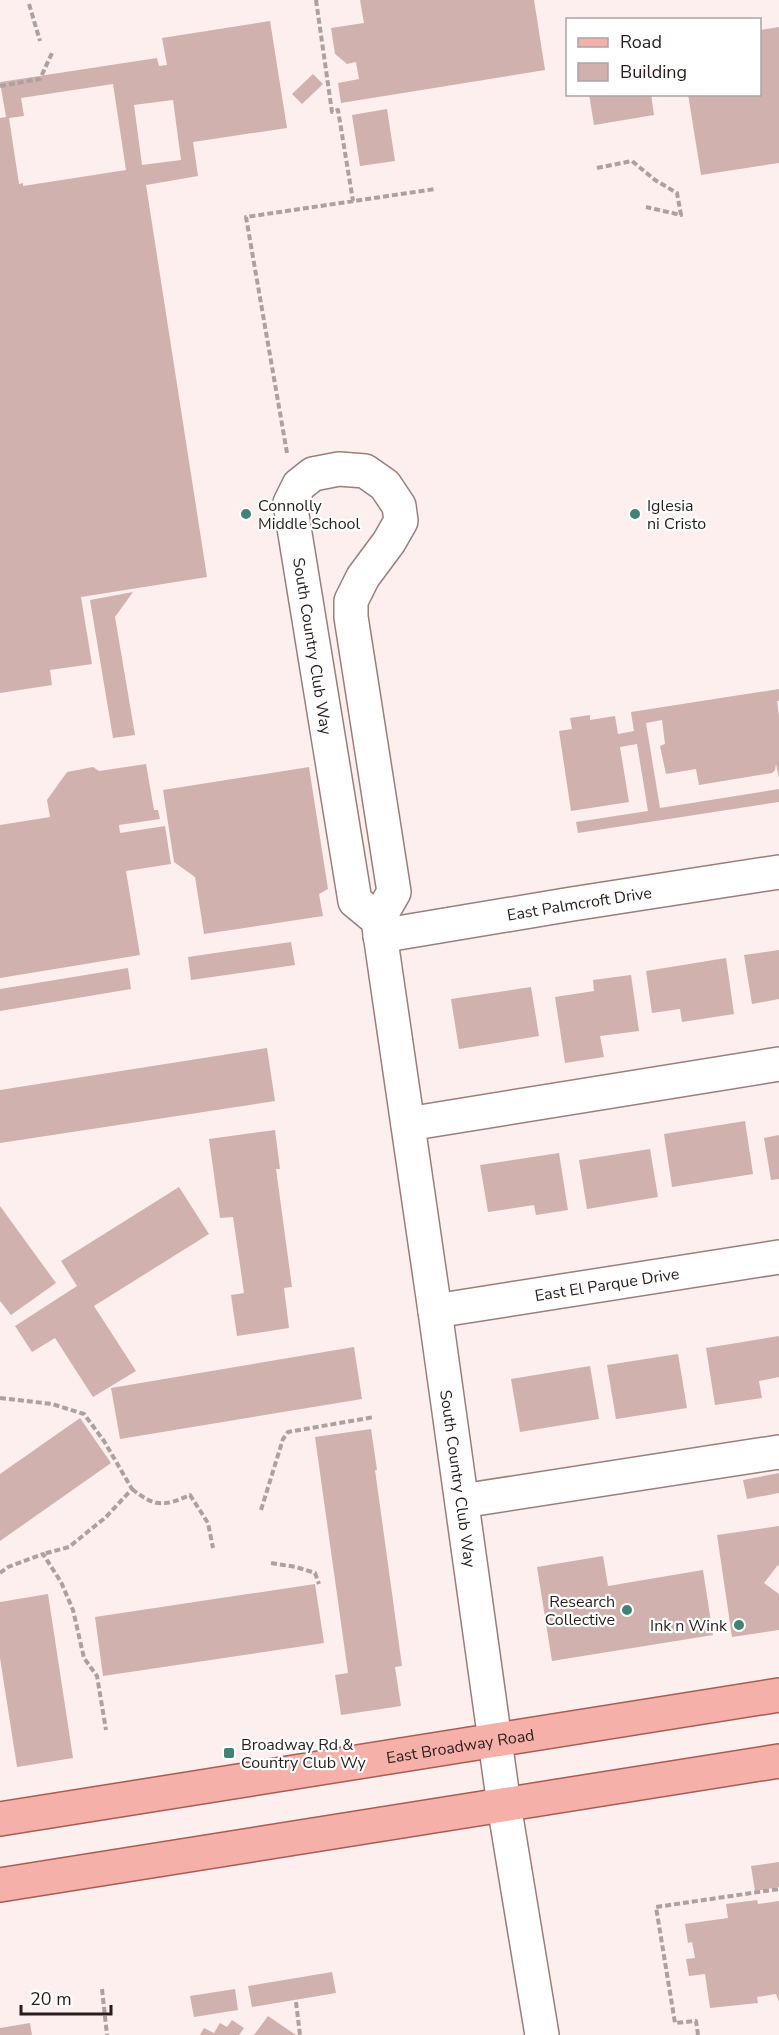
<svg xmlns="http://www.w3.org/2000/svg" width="779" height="2035" font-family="'Nunito Sans',sans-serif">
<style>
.building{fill:#d0b1ad;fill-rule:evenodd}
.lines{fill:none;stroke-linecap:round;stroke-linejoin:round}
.minor-casing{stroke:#9b7e7a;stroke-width:36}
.major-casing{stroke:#aa5a54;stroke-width:36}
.path{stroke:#ada09f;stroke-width:4;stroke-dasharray:6 3;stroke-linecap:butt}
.minor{stroke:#fff;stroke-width:33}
.major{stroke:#f6b0aa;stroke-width:33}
.poi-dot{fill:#418373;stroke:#fff;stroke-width:2}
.labels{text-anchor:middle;stroke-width:4.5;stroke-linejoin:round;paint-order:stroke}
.poi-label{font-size:16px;fill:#281d1c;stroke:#fff;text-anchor:start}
.street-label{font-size:16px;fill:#281d1c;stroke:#fff}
</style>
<rect width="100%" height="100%" fill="#fcefed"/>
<path class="building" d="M360,0h174l11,70 -204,33 -3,-20 21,-4 -3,-17 -9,2 -12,-10 -4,-26 33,-5z
M270,21l17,107 -94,14 5,34 -52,9 61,392 -126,20 11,67 -42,6 2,15 -52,8v-575l6,-1 -6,-35 157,-24 2,8 8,-1 -5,-27zM113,84l13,86 -103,16v-3l-4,1 -10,-66 15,-2 -3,-18zM173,100l8,60 -39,5 -8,-60z
M779,27v136l-78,12 -13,-81h72v-64z
M313,74l10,10 -21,20 -10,-10z
M589,94h62l3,21 -60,10z
M387,109l8,52 -35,5 -8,-51z
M133,592l-18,25 20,118 -22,3 -23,-138z
M779,689v12h-2l2,15v62l-3,-14 -1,6 -3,3 -73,12 -3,-16 -30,5 -6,-28 5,-2 -3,-24 -16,3 14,85 119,-19v13l-201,31 -2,-11 72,-11 -11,-67 -17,3 9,55 -58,9 -12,-80 13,-2 -2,-11 20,-3v5l25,-4 3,18 16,-3 -3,-19z
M146,764l8,46h4l2,9 -41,6 1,8 45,-7 6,38 -45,7 14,84 -140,23v-153l50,-8 -3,-17 20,-28 26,-5 6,4z
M309,767l19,122 -9,5 4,22 -119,18 -9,-57 -21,-15 -11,-72z
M291,942l4,23 -104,15 -3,-23z
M779,950v49l-27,5 -8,-49z
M726,958l8,56 -52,8 -2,-13 -28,4 -6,-42z
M128,968l3,21 -131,22v-22z
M631,975l8,56 -39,5 4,21 -39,6 -10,-66 39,-6 -1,-11z
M531,987l8,49 -80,13 -8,-50z
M267,1048l8,53 -275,42v-53z
M745,1121l8,53 -81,13 -8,-53z
M275,1130l5,39h-4l16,118 -8,1 5,40 -52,8 -6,-41 13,-2 -11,-76 -13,1 -11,-79z
M779,1135v44l-8,1 -7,-42z
M650,1149l8,48 -71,12 -8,-49z
M559,1153l9,57 -32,5 -2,-10 -46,7 -8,-47z
M179,1187l30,47 -115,72 42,65 -43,26 -38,-59 -23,14 -17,-26 62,-40 -16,-25z
M0,1206l56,77 -45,32 -11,-14z
M779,1336v41l-20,4 3,17 -47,7 -9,-57z
M354,1347l8,52 -242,40 -9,-51z
M678,1354l9,54 -71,11 -9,-54z
M590,1366l9,53 -79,13 -9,-53z
M80,1418l31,45 -111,78v-67z
M371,1429l6,41h-2l27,196 -7,1 6,39 -60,9 -6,-40 13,-2 -33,-236z
M779,1473v20l-32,6 -4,-19z
M779,1526v40l-1,-1 -14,18 15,11v36l-47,7 -15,-102z
M603,1556l5,30 95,-16 10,65 -161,26 -15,-94z
M315,1584l9,59 -221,33 -8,-59z
M48,1594l25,164 -56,9 -17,-109v-56z
M779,1862v25l-24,4 -4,-25z
M757,1900l1,4 21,-3v101l-3,-8 -19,3 1,6 -48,5 -5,-34 -16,2 -3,-17 9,-1 -3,-16 -4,1 -3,-19 43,-6 -2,-14z
M332,1972l4,21 -84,14 -4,-21z
M235,1989l3,21 -44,7 -4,-21z
M268,2016l28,19h-42z
M232,2020l12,8 -5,7h-39l4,-7 10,5 6,-10 7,4z
M30,2023l2,12h-32v-7z"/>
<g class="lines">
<g class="minor-casing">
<g id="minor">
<path id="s1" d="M378,920l-23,-19 -65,-398 9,-18 14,-11 26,-5 26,2 20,14 14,21 2,15 -12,21 -26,35 -12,24v16l43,275 -16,28 57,391 69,494 38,230"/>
<path id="s2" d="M380,936l192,-32 207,-32"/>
<path d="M408,1124l371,-60"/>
<path id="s3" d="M435,1311l344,-54"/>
<path d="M462,1501l317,-49"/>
</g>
</g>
<g class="major-casing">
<g id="major">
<path id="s4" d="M0,1819l779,-124"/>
<path d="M0,1885l779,-124"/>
</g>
</g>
<path class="path" d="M316,0l16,112 6,-2 15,91
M29,4l11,37
M0,86l40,-7 12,-26
M597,168l35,-7 23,19 22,13 4,22 -35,-8
M287,453l-41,-236 189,-28
M0,1398l52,6 32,10 20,27 28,48 -26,28 -37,30 -26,7
M132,1489c23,18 31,18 58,6l18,28 5,25
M261,1510l22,-71 5,-7 86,-15
M271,1563l25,4 19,6 4,11
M0,1573l8,-6 35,-13 18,28 12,28 11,48 13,18 9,54
M102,1989l5,46
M296,2002l4,33
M698,2035l-2,-14 -21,2 -19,-116 123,-18"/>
<use href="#minor" class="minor"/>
<use href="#major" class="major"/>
</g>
<g class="poi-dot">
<circle cx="246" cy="514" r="6"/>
<circle cx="635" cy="514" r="6"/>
<circle cx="627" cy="1610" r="6"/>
<circle cx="739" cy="1625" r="6"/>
<rect x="223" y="1747" width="12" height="12" rx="3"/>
</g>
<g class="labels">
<g class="poi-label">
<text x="258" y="511">Connolly<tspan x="258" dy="18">Middle School</tspan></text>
<text x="647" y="511">Iglesia<tspan x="647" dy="18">ni Cristo</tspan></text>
<text x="615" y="1607" text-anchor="end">Research<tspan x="615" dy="18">Collective</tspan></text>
<text x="727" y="1631" text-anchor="end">Ink n Wink</text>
<text x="241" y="1750">Broadway Rd &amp;<tspan x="241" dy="18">Country Club Wy</tspan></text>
</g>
<g class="street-label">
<text transform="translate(313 646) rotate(81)" y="6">South Country Club Way</text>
<text dy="6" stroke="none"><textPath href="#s2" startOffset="202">East Palmcroft Drive</textPath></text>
<text dy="6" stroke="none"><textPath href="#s3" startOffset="174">East El Parque Drive</textPath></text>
<text dy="6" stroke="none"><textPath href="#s1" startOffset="1574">South Country Club Way</textPath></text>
<text dy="6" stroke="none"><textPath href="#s4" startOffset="466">East Broadway Road</textPath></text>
</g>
</g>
<rect x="566" y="18" width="195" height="78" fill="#ffffff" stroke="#a9a5a4" stroke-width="1.5"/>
<rect x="578" y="38" width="30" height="9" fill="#f6b0aa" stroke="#a9a5a4" stroke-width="1.5"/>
<text x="620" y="48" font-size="18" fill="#281d1c">Road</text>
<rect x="578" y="63" width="30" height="18" fill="#d0b1ad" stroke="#a9a5a4" stroke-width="1.5"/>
<text x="620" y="78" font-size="18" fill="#281d1c">Building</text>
<path d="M21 2005v9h90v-9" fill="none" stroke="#281d1c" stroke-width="3"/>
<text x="30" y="2005" font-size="18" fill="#281d1c" stroke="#ffffff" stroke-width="4.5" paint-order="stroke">20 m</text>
</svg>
